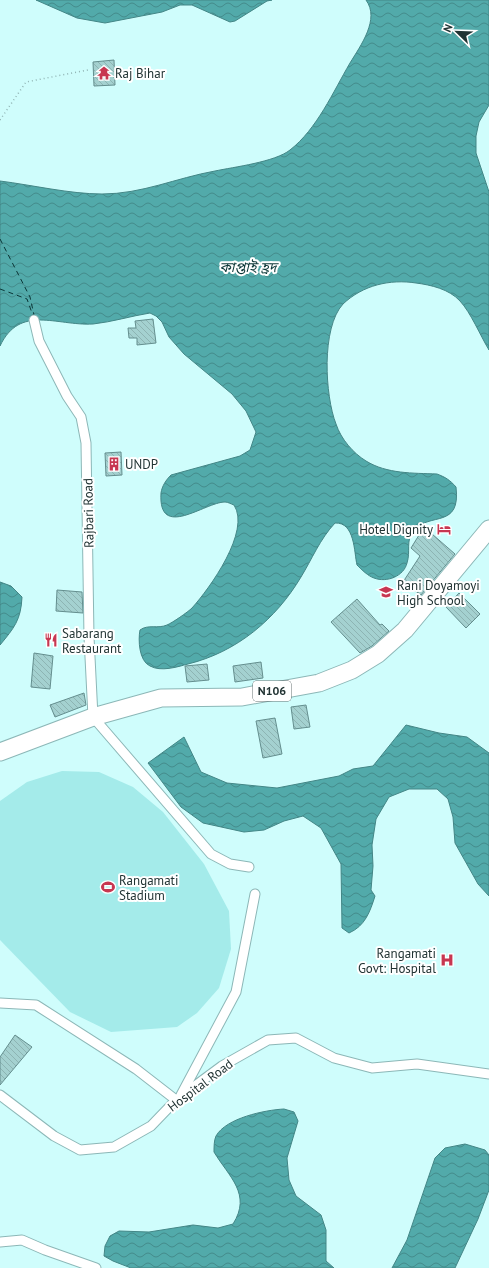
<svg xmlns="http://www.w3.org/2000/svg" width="489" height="1268" font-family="'PT Sans','Noto Sans Bengali',sans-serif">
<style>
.park{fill:#a4ebea}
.water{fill:url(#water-waves);stroke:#438686}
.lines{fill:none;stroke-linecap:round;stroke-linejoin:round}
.ferry{stroke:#0b3637;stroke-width:1;stroke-dasharray:5 4;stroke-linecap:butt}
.building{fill:url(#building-back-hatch);stroke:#648e8e}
.street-casing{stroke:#8cb7b7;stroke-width:11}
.highway-casing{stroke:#8cb7b7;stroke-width:19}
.path{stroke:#90b3b3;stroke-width:1.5;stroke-dasharray:1 3;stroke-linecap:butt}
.street{stroke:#fff;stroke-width:9}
.highway{stroke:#fff;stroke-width:17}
.labels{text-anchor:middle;stroke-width:4;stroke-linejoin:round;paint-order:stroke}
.shield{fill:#fff;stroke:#647070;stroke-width:1}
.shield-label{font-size:12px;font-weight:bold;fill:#213333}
.poi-label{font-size:13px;fill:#213333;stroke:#fff;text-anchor:start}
.street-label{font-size:13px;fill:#213333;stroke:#fff}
.water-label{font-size:14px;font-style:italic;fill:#0b3637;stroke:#fff}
</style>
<defs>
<pattern id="water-waves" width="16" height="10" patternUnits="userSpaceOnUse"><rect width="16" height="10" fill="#52aaaa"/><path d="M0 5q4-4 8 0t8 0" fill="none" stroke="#448b8b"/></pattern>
<pattern id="building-back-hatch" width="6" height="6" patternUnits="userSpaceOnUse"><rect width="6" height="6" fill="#a4d1d0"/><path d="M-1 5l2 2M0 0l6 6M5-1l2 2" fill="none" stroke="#8db4b3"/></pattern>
</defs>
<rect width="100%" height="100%" fill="#cffdfc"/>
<path class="park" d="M62,771l37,1 34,15 30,25 41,52 25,47 2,38 -12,39 -22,25 -20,14 -66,5 -41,-20 -70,-72v-139l27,-19z"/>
<path class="water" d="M36,0h236l-5,1 -32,20 -5,1 -38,-17h-12l-18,7 -57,11 -28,-5z
M366,0h123v105l-10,17 -3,14v17l13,39v158c-9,-15 -18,-37 -29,-49 -11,-12 -29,-16 -44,-18 -26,-4 -53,2 -73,21 -22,24 -18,92 -7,120 5,15 17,29 30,37 21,13 47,12 71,13 8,3 13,6 19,13 5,42 -26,25 -42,43 -9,11 -3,21 -7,33 -3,13 -20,20 -33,15 -6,-2 -12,-8 -17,-13 -3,-13 -2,-43 -22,-42 -15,16 -23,36 -34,54 -25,42 -64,75 -113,87 -11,3 -27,8 -38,2 -11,-5 -12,-26 -10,-36 8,-6 18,-1 27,-5 5,-2 21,-13 25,-17 18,-20 59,-77 42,-103 -3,-1 -6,-3 -9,-3 -20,0 -67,39 -64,-9 1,-7 5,-13 10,-18l69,-19 10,-6 6,-18 -10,-21 -14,-17 -48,-40 -15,-17 -7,-15 -6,-6 -6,-3c-19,3 -38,9 -57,11 -37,2 -73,-20 -93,22v-165c32,4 70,13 102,13 40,0 74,-16 113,-23 19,-4 60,-9 75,-21 27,-21 43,-58 60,-87 11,-18 30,-44 16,-63z
M0,582l11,4 11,11c-1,23 -8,31 -22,48z
M406,725l33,8 28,4 22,16v143l-11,-12 -23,-41 -2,-26 -5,-18 -11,-10h-28l-20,8 -13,22 -4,26 1,21 -2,24 4,6c-5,16 -10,30 -26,37l-7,-5 -1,-64 -20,-36 -18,-12 -19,5 -20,9 -20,2 -41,-9 -22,-16 -33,-44 36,-26 17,35 26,11 50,5 62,-12 14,-7 20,-3z
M284,1109l10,3 4,9 -11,37 2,22 7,16 25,19 5,15v31l8,7h-203l-18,-7 -9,-5 1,-10 5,-10 9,-5 30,1 44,-7 25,3 15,-4c19,-30 -4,-47 -19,-72 0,-5 0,-12 2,-16 10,-18 49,-26 68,-27z
M465,1144l20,6 4,5v35l-11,29 -23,49h-63l15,-28 28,-82 10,-10z"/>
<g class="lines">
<path class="ferry" d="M0,239l30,58 4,18
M0,289l27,10 5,14"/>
</g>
<path class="building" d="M114,60l1,25 -21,1 -1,-24z
M153,319l3,24 -19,2v-7h-8l-1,-10h8l-1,-7z
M121,452l1,23 -16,1 -1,-23z
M424,527l31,27 -34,41 -18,-13 17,-26 -9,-8z
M57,590l25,2 1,21 -27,-2z
M459,593l21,21 -14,14 -20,-21z
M357,599l23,26 2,-1 7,7 -17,15 -12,7 -29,-31z
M34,653l19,3 -3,33 -19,-2z
M261,662l2,16 -28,4 -2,-16z
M207,664l2,16 -22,2 -2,-16z
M84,693l2,12 -31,12 -5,-12z
M306,705l4,22 -16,2 -3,-22z
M275,718l7,36 -19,4 -7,-37z
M15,1035l17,12 -32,38v-28z"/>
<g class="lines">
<g class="street-casing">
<path id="street" d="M34,320l5,21 28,55 14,21 5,26 3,194 4,80 118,137 19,10 19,3
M0,1003l36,2 100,64 40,31
M0,1095l54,41 26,14 34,-3 37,-21 25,-26 46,-34 46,-26 28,-2 38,20 38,10 45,-4 72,10
M181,1095l55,-103 19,-98
M0,1242l22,-2 23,10 51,18"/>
</g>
<g class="highway-casing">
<path id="highway" d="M0,752l93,-35 68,-19 81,-1 77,-14 33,-13 26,-16 27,-24 84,-101"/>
</g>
<path class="path" d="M0,120l26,-38 62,-12"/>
<use href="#street" class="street"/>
<use href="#highway" class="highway"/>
</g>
<defs>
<g id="temple-bare" transform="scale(1.08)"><path d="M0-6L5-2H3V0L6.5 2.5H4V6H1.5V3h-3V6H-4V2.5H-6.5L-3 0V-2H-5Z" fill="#c73751" stroke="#fff" stroke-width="2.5" paint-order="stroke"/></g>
<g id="building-bare" transform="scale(1.08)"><path d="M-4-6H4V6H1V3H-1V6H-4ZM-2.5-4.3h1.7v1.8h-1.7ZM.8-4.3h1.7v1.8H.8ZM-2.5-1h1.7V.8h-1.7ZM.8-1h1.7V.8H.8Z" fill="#c73751" stroke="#fff" stroke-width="2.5" paint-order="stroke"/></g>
<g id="hotel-bare" transform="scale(1.08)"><path d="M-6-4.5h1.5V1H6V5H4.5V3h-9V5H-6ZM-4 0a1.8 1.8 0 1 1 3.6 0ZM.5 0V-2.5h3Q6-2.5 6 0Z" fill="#c73751" stroke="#fff" stroke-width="2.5" paint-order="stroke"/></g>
<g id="school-bare" transform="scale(1.08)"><path d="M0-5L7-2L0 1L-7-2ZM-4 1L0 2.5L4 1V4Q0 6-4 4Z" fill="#c73751" stroke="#fff" stroke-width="2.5" paint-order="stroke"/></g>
<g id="restaurant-bare" transform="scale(1.08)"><path d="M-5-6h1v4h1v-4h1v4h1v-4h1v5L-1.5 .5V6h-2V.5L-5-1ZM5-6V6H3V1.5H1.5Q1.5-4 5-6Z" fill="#c73751" stroke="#fff" stroke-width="2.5" paint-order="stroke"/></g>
<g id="stadium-bare" transform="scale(1.08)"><path d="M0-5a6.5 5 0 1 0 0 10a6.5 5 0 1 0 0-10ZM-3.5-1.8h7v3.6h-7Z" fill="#c73751" stroke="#fff" stroke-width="2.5" paint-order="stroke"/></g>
<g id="hospital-bare" transform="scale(1.08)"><path d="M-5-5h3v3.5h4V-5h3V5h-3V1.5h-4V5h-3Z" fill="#c73751" stroke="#fff" stroke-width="2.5" paint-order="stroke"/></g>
</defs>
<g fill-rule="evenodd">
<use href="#temple-bare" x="104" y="73"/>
<use href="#building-bare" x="114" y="464"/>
<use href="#hotel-bare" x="444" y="529"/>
<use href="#school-bare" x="386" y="592"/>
<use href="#restaurant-bare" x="51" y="640"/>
<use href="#stadium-bare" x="108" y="887"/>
<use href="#hospital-bare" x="447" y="960"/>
</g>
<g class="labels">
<rect class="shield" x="253" y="681" width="38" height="20" rx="3"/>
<g class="shield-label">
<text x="272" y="695">N106</text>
</g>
<g class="poi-label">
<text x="115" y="78">Raj Bihar</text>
<text x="125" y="469">UNDP</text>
<text x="433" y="534" text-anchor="end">Hotel Dignity</text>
<text x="397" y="590">Rani Doyamoyi<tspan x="397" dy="15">High School</tspan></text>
<text x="62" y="638">Sabarang<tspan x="62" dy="15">Restaurant</tspan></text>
<text x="119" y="885">Rangamati<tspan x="119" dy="15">Stadium</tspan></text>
<text x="436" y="958" text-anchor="end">Rangamati<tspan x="436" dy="15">Govt: Hospital</tspan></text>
</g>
<g class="street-label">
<text transform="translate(88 513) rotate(-91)" y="5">Rajbari Road</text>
<text transform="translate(200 1085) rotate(-37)" y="5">Hospital Road</text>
</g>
<g class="water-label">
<text x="248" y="272">কাপ্তাই হ্রদ</text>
</g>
</g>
<g transform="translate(457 32) rotate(293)" stroke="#ffffff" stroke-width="3" paint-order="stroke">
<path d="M0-3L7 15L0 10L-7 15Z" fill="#213333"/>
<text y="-6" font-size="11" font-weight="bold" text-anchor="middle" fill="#213333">N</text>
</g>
</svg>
